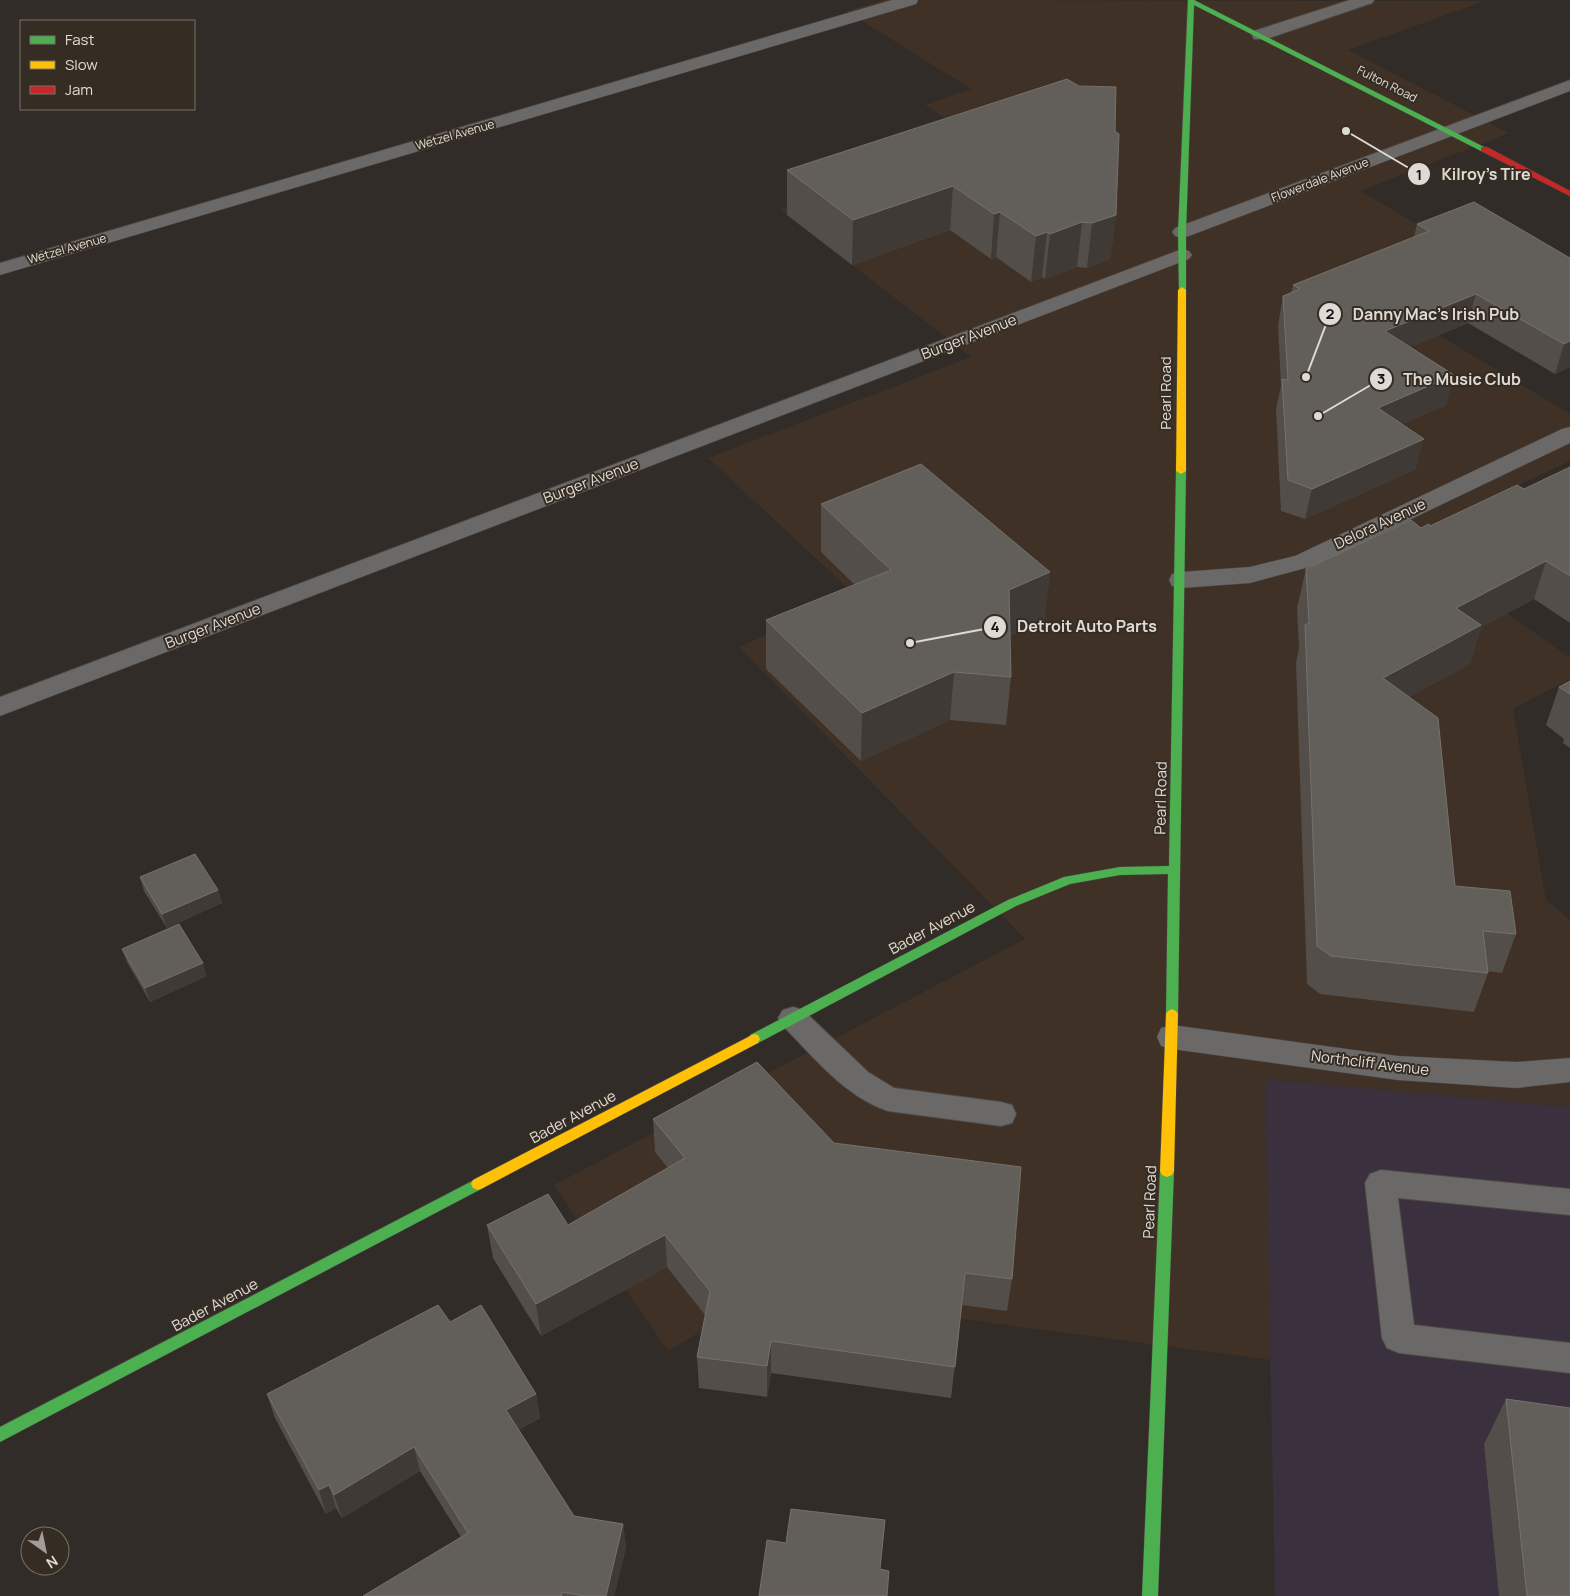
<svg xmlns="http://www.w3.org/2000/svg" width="1570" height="1596" font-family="Manrope,sans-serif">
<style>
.commercial{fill:#3f3126}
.education{fill:#3b303d}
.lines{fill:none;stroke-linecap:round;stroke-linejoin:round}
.lane-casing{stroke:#4c4844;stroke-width:2}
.street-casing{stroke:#4c4844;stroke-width:1}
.fast-casing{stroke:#4c4844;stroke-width:1}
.slow-casing{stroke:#4c4844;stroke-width:1}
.jam-casing{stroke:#4c4844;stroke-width:1}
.lane{fill:#6b6868;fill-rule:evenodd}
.street{fill:#6b6868;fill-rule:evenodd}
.fast{fill:#4caf50;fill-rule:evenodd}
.slow{fill:#ffc107;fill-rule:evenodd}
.jam{fill:#c62828;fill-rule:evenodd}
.wall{fill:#534e4a}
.shaded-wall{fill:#3f3a36}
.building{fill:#625e59;stroke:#76716c}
.labels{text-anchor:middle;stroke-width:4;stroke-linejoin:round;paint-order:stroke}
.far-street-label{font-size:12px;fill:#e0dad4;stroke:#352c23}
.street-label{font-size:15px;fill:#e0dad4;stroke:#352c23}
.leader{fill:none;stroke:#e0dad4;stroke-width:2}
.callout-dot{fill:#e0dad4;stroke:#352c23;stroke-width:2}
.mark-label{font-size:15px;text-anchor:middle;font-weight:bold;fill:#111}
.callout-label{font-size:16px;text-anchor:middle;font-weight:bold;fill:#e0dad4;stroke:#352c23;stroke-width:4;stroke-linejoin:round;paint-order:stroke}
</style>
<rect width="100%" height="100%" fill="#312c27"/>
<path class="commercial" d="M883,0l602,1 -137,49 161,83 -149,58 120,69 -98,41 188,113v47l-167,78 167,119v21l-57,30 33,191 24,20v187l-305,-28 6,281 -506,-67 -97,58 -114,-166 471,-246 -286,-292 117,-51 -148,-138 263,-101 -191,-148 201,-68 -56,-36 46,-16 -125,-78z"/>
<path class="education" d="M1265,1079l305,28v489h-295z"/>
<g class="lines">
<g class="lane-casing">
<path id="lane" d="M1350,0h24l-2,3 -106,36h-12l-2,-4 2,-4z
M793,1007l10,3 65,62 26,16 107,14 11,3 4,9 -4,9 -11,3 -113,-15c-43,-14 -74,-54 -105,-85l-5,-8 5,-8z
M1381,1170l189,19v26l-172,-17 16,127 156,18v30l-171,-20 -12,-5 -5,-10 -17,-155 5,-9z"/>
</g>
<g class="street-casing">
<path id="street" d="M892,0h26l-2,4 -916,271v-12z
M1570,80v11l-381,145 -7,2 -7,-2 -3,-4 3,-4z
M1182,249l7,2 3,4 -3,4 -1189,457v-19z
M1570,427v16l-257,123 -63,17 -69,5 -9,-2 -3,-6 3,-6 9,-2 69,-5 45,-11 267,-127z
M1172,1025l226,31 118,6 54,-4v24l-54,6 -118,-8 -226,-31 -11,-3 -4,-9 4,-9z"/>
</g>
<g class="fast-casing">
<path id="fast" d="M1188,0h6l294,149 -7,2 -287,-146 -8,227v58l-1,2h-6l-1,-60z
M1181,468l5,3 -8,543 -2,3 -4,2 -4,-2 -2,-3 2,-140 -48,1 -50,9 -54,22 -258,137 -4,1 -4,-1 -2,-4 2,-4 258,-135 56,-23 56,-10 49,-1 7,-395z
M1167,1165l5,2 2,4 -16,425h-16l18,-425 2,-4z
M478,1178l5,2 2,4 -2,4 -483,254v-15z"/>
</g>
<g class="slow-casing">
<path id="slow" d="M1182,287l4,3v181l-5,3 -5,-3 2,-181z
M1172,1009l4,2 2,3 -4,157 -2,4 -5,2 -5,-2 -2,-4 6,-157 2,-3z
M754,1034l4,1 2,4 -2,4 -275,145 -5,2 -5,-2 -2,-4 2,-4z"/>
</g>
<g class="jam-casing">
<path id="jam" d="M1481,147h6l83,44v5l-89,-45z"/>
</g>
<use href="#lane" class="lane"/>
<use href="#street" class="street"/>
<use href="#fast" class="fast"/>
<use href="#slow" class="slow"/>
<use href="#jam" class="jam"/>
</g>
<path class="wall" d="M1115,131l1,84 -6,44 -23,9 -10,-1 -32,12 -3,-2 -11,5 -35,-25 -5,2 -41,-29 -98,35 -65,-50v-45z
M1417,224l153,34v109l-15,7 -87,-51 -58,24 44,28 -8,30 -44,19 14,45 -111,50 -24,-8 -5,-102 5,-23 -3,-61 5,-29 8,-3 2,-8 121,-48z
M1570,467v156l-36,-24 -53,28 -11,37 -61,33 46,189 61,48 -14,39 -15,-2 1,2 -14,39 -154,-18 -13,-10 -11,-321 3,-15 -2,-40 9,-39 115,-41 9,-2 94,-37z
M821,504l229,68 -6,49 -34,15 1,41 -5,48 -56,-5 -89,41 -95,-92v-49l89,-35 -34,-33z
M1570,681v67l-7,-5 1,-4 -18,-14 13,-38z
M140,877l78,13 4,13 -55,25 -23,-37z
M122,949l85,27 -57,26 -23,-40z
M653,1119l181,24 178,136 -5,32 -45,-6 -11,93 -180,-25 -4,24 -68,-9 -2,-31 8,-42 -38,-48 -126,69 -48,-78 -6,-33h81l100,-57 -13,-16z
M267,1394h269l4,24 -22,12 56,86 49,8 3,23 -12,49h-251l98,-59 -41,-66 -78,47 -6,-10 -10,6 -51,-96z
M1506,1399l64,197h-71l-15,-152z"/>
<path class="shaded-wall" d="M953,186l-3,44 -98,35 1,-45z
M1000,212l-4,45 -5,2 3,-45z
M1116,215l-6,44 -23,9 5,-45z
M1082,222l-5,45 -32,12 5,-45z
M1047,232l-5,45 -11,5 5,-46z
M1476,294l-8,29 -90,38 7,-30z
M1570,341v26l-15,7 9,-30z
M1454,375l-8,30 -75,33 7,-30z
M1424,439l-8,30 -111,50 7,-30z
M1546,561l-12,38 -53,28 -11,37 -97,53 10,-39 73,-70z
M1050,572l-6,49 -39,17 4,-48z
M954,672l-4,48 -89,41 1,-48z
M218,890l4,13 -55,25 -5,-14z
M203,963l4,13 -57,26 -5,-14z
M665,1235l2,32 -126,69 -5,-32z
M771,1341v32l-4,24v-31z
M536,1394l4,24 -30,16 -4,-24z
M414,1447l6,24 -78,47 -8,-23z
M329,1485l7,23 -10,6 -7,-24z
M623,1524l3,23 -12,49h-8z"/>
<path class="building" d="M1067,79l12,7 37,1 -1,44 4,3 -3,81 -24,8 -10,-1 -32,12 -3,-2 -11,4 -36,-24 -6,2 -41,-28 -100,34 -66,-50z
M1474,202l96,56v83l-6,3 -88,-50 -91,37 69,44 -76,33 46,31 -112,50 -24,-9 -6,-101 6,1 -5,-84 17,-7 -7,-4 136,-54 -12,-7z
M921,464l129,108 -41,18 2,87 -57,-5 -92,41 -96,-93 125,-50 -70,-66z
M1570,467v109l-24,-15 -90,47 25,17 -98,53 55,40 17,168 55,5 6,43 -33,-3 5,42 -157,-17 -14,-10 -12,-321 4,-2 -3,-54 105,-49 10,8 8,-4 1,2 87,-41 7,4z
M1570,681v13l-11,-7z
M195,854l23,36 -56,24 -22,-37z
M179,924l24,39 -58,25 -23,-39z
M757,1062l77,81 187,24 -9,112 -47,-6 -10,94 -184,-26 -4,25 -70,-9 13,-66 -45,-56 -129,69 -49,-79 61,-31 20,31 117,-67 -32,-39z
M438,1305l12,17 31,-17 55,89 -30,16 68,106 49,8 -17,72h-21l-23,-4 -1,4h-198l105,-63 -54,-86 -80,48 -5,-10 -10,5 -52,-96z
M1506,1399l64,9v188h-43z
M791,1509l94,11 -5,49 9,2 -2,25h-128l8,-56 19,3z"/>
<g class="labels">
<g class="far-street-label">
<text transform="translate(1387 84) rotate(27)" y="4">Fulton Road</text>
<text transform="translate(455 135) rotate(-16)" y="4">Wetzel Avenue</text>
<text transform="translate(1320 180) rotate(-21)" y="4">Flowerdale Avenue</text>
<text transform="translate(67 249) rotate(-16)" y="4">Wetzel Avenue</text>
</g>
<g class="street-label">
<text transform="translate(969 337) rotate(-21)" y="5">Burger Avenue</text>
<text transform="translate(1166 393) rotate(-90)" y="5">Pearl Road</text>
<text transform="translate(591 481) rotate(-21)" y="5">Burger Avenue</text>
<text transform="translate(1380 524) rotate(-25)" y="5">Delora Avenue</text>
<text transform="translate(213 626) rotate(-21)" y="5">Burger Avenue</text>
<text transform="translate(1161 798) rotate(-89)" y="5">Pearl Road</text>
<text transform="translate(932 928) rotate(-28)" y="5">Bader Avenue</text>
<text transform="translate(1370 1063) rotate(7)" y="5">Northcliff Avenue</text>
<text transform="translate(573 1117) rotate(-28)" y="5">Bader Avenue</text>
<text transform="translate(1150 1202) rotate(-88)" y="5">Pearl Road</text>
<text transform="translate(215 1305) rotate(-28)" y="5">Bader Avenue</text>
</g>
</g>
<path class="leader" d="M1346 131L1419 174M1306 377L1330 314M1318 416L1381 379M910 643L995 627"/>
<g class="callout-dot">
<circle cx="1346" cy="131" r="5"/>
<circle cx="1306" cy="377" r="5"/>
<circle cx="1318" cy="416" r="5"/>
<circle cx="910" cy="643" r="5"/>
<circle cx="1419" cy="174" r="12"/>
<circle cx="1330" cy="314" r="12"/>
<circle cx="1381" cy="379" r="12"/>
<circle cx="995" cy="627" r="12"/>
</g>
<g class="mark-label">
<text x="1419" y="180">1</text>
<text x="1330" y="319">2</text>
<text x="1381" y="384">3</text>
<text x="995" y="632">4</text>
</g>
<g class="callout-label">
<text x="1486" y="180">Kilroy's Tire</text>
<text x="1436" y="320">Danny Mac's Irish Pub</text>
<text x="1462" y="385">The Music Club</text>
<text x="1087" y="632">Detroit Auto Parts</text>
</g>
<rect x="20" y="20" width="175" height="90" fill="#352c23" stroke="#79726a"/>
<rect x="30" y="36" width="25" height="8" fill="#4caf50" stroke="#79726a"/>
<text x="65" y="45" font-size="15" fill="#e0dad4">Fast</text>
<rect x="30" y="61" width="25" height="8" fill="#ffc107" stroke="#79726a"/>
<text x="65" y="70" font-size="15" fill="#e0dad4">Slow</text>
<rect x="30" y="86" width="25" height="8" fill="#c62828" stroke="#79726a"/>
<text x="65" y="95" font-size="15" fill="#e0dad4">Jam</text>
<g transform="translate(45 1551) rotate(147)"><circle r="24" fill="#352c23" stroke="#79726a"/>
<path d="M0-4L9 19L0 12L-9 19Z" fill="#a39d97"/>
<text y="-8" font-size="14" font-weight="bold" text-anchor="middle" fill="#e0dad4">N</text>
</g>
</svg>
